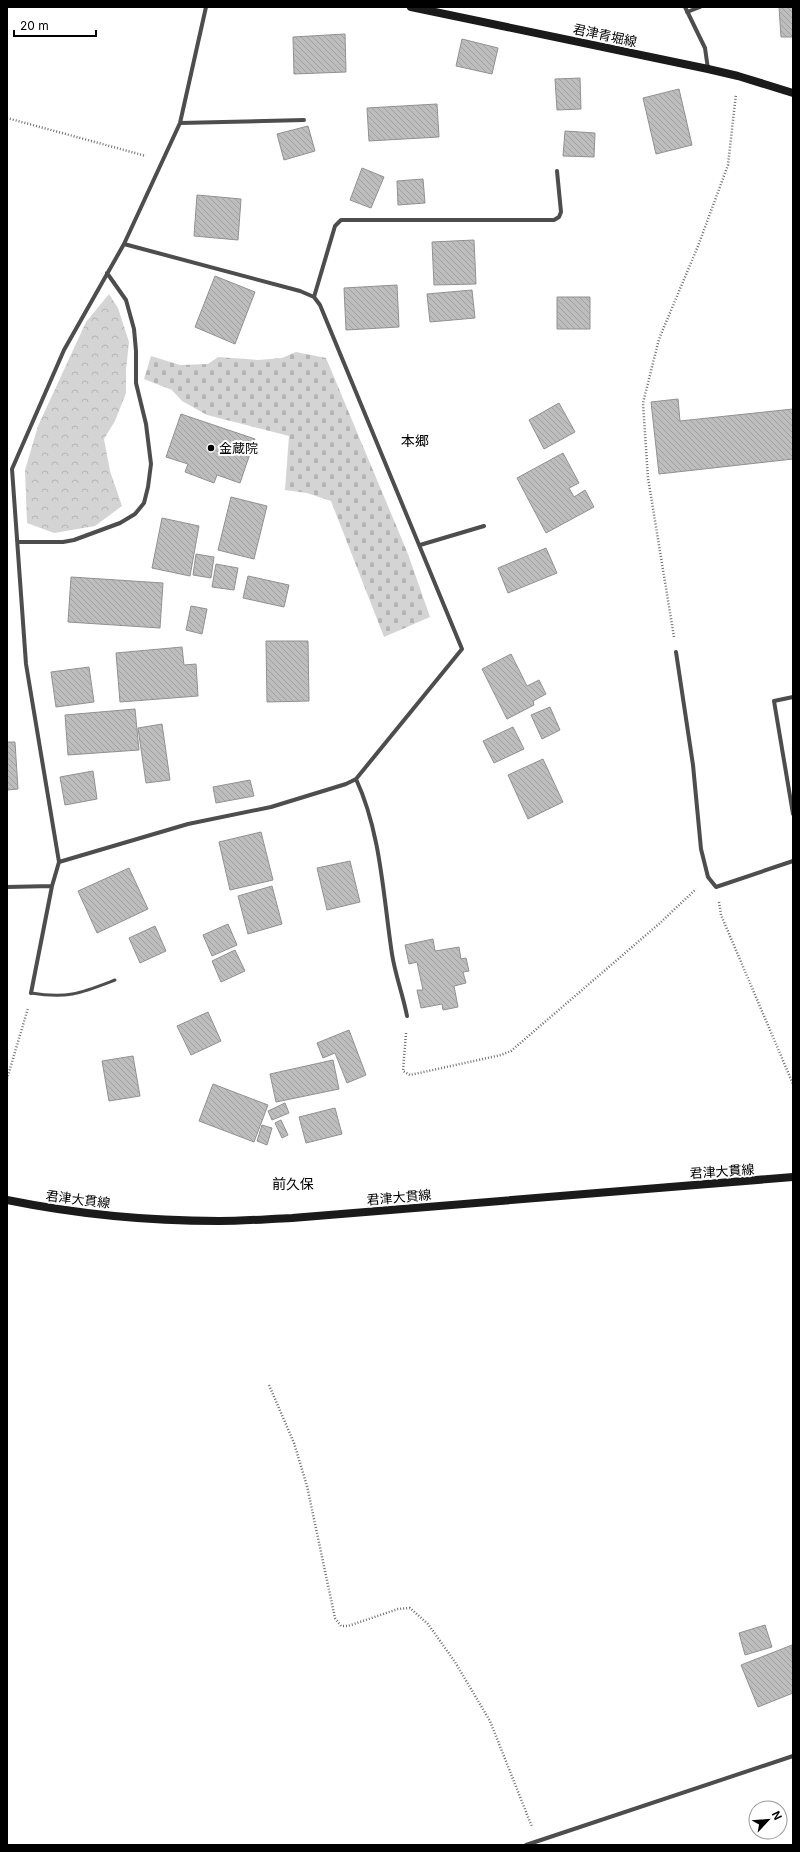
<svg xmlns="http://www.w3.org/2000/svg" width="800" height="1852" font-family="Inter,'Noto Sans JP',sans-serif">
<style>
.forest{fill:url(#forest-crowns)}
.cemetery{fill:url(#cemetery-stones)}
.building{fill:url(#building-back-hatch);stroke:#919191}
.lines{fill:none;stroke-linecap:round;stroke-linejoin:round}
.path{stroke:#6f6f6f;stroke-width:2.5;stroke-dasharray:1 2;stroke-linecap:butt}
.service{stroke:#4d4d4d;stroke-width:3}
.minor{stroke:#4d4d4d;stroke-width:4}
.secondary{stroke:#1a1a1a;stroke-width:8}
.poi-dot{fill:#000;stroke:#fff;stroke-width:1.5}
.labels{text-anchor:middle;stroke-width:4;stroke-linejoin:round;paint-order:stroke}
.street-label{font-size:13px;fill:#000;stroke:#fff}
.poi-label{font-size:13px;fill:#000;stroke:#fff;text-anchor:start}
.neighbourhood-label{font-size:14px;fill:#000;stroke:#fff}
</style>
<defs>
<pattern id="forest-crowns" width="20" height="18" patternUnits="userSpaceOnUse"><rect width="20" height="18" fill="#d4d4d4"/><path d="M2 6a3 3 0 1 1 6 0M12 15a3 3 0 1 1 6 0" fill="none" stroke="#b4b4b4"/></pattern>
<pattern id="cemetery-stones" width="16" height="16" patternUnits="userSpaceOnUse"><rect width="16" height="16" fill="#d4d4d4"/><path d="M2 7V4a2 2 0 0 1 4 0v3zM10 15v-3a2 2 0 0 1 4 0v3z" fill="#b4b4b4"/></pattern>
<pattern id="building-back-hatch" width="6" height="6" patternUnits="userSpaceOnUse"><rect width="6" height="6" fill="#bdbdbd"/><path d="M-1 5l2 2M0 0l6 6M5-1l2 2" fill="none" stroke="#a1a1a1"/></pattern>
</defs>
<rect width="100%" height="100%" fill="#fff"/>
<path class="forest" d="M109,294l9,14 11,34 -3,28v23l-11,28 -11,18 6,32 12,35 -27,20 -41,7 -27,-10 -2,-53 13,-44 48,-104z"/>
<path class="cemetery" d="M296,352l30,6 82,196 22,63 -46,20 -53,-136 -24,-8 -22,-3 4,-54 -82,-21 -25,-14 -10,-11 -28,-11 7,-23 29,9 28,-1 10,-7 40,3 24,-2z"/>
<path class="building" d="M779,7h14v30h-12z
M345,34l1,38 -52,2 -1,-37z
M462,39l36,9 -6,26 -36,-8z
M580,78l1,31 -24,1 -2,-31z
M679,89l13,56 -36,9 -13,-56z
M437,104l2,33 -70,4 -2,-33z
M308,126l7,25 -31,9 -7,-26z
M565,131l30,2 -1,24 -31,-1z
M362,168l22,9 -13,31 -21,-8z
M423,179l2,24 -27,2 -1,-24z
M197,195l44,4 -3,41 -44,-4z
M474,240l2,44 -42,1 -2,-43z
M215,276l40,16 -20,52 -40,-17z
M397,285l2,42 -53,3 -2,-42z
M472,290l3,28 -45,4 -3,-28z
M557,297h33v32h-33z
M678,399l2,22 113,-12v50l-134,15 -8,-72z
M559,403l16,29 -31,17 -15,-29z
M181,414l74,25 -15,44 -23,-8 -3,8 -29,-11 3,-8 -22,-7z
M563,453l16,30 -10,5 5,9 11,-7 9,17 -48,26 -29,-55z
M231,497l36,9 -13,53 -36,-9z
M162,518l37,8 -9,50 -38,-8z
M546,548l11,25 -49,20 -10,-25z
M196,554l18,3 -3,21 -18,-3z
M216,564l22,4 -4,22 -22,-3z
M248,576l41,9 -5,22 -41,-9z
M71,577l92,6 -3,45 -92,-6z
M191,606l16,3 -5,25 -16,-4z
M266,641h42l1,60 -42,1z
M182,647l2,18 12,-1 2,32 -78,6 -4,-49z
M511,654l16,32 12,-6 7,14 -13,7 1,4 -27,14 -25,-50z
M89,667l5,35 -38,5 -5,-35z
M550,707l10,23 -18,9 -11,-24z
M135,709l4,41 -71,5 -3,-40z
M162,724l8,56 -24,3 -8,-55z
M513,727l11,22 -30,14 -11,-22z
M7,742h8l3,47 -11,1z
M543,759l20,43 -35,17 -20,-44z
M93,771l4,28 -32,6 -5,-28z
M250,780l4,16 -38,7 -3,-16z
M261,832l12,48 -43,10 -11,-48z
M350,861l10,41 -33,8 -10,-42z
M129,868l19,41 -51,24 -19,-42z
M272,886l10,38 -34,10 -10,-38z
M228,924l9,21 -25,11 -9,-21z
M155,926l11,25 -26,12 -11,-25z
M433,939l2,12 24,-4 2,12 5,-1 3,13 -6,1 3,11 -12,3 4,21 -15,3 -1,-6 -21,4 -4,-18h6l-6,-28 -8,2 -4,-19z
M235,950l10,21 -24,11 -9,-21z
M208,1012l13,29 -30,14 -14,-29z
M349,1030l17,45 -19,8 -12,-30 -12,5 -6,-15z
M133,1056l7,40 -31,5 -7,-40z
M333,1060l6,29 -63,13 -6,-28z
M213,1084l55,21 -14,37 -55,-21z
M285,1103l4,10 -17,7 -4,-9z
M335,1108l7,26 -36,9 -7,-26z
M281,1120l7,15 -6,3 -7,-15z
M262,1125l10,3 -5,17 -10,-4z
M765,1625l7,22 -27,8 -6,-22z
M792,1645l1,48 -35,14 -17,-42z"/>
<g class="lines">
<path class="path" d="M7,118l139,38
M674,637l-26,-159 -5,-75 16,-64 39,-93 30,-81 8,-71
M719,902l2,13 72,169
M406,1033l-3,38 7,4 91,-20 10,-4 149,-128 36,-34
M7,1079l21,-71
M269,1385l25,58 13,43 28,132 6,8h7l50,-17 12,-1 18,16 27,38 35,59 42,106"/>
<path class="service" d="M31,993c37,6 50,0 84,-13"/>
<path class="minor" d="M685,7l20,41 3,21
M687,12l13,-5
M180,123l124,-3
M314,297l21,-71 6,-6h213l5,-3 2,-5 -4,-41
M18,542h45l11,-2 46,-17 15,-9 9,-11 4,-16 3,-23 -5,-40 -10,-41v-32l-2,-22 -8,-29 -19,-27
M420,545l64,-19
M676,652l17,113 8,84 7,28 8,10 77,-26
M793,697l-19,4 19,113
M356,779c25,54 27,116 36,175 3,20 11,41 15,62
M59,862l129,-38 83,-17 75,-23 10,-5 106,-130 -142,-344 -6,-8 -14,-6 -176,-47
M7,887l45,-1
M31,993l21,-107 7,-24 -33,-198 -14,-195 52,-119 60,-106 56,-121 26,-116
M526,1845l267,-89"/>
<path class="secondary" d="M411,7l297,62 30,7 55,17
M7,1200c69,14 141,21 212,21 24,0 49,-2 73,-3l501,-41"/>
</g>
<circle class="poi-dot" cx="211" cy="448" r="4"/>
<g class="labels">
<g class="street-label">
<text transform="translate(605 35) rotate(12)" y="5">君津青堀線</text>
<text transform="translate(722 1171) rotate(-4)" y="5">君津大貫線</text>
<text transform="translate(399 1197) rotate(-5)" y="5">君津大貫線</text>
<text transform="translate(78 1199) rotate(7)" y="5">君津大貫線</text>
</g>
<g class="poi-label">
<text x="219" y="453">金蔵院</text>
</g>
<g class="neighbourhood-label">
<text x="415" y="446">本郷</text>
<text x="293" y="1189">前久保</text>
</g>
</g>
<rect width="800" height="1852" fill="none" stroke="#000000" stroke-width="16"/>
<g transform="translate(768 1820) rotate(64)"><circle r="19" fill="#ffffff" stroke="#999999"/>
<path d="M0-3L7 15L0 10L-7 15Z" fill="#000000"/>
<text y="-6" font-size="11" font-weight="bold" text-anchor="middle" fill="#000000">N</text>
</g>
<path d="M14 30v6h82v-6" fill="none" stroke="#000000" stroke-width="2"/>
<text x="20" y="30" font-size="12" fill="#000000" stroke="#ffffff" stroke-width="3" paint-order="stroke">20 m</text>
</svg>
